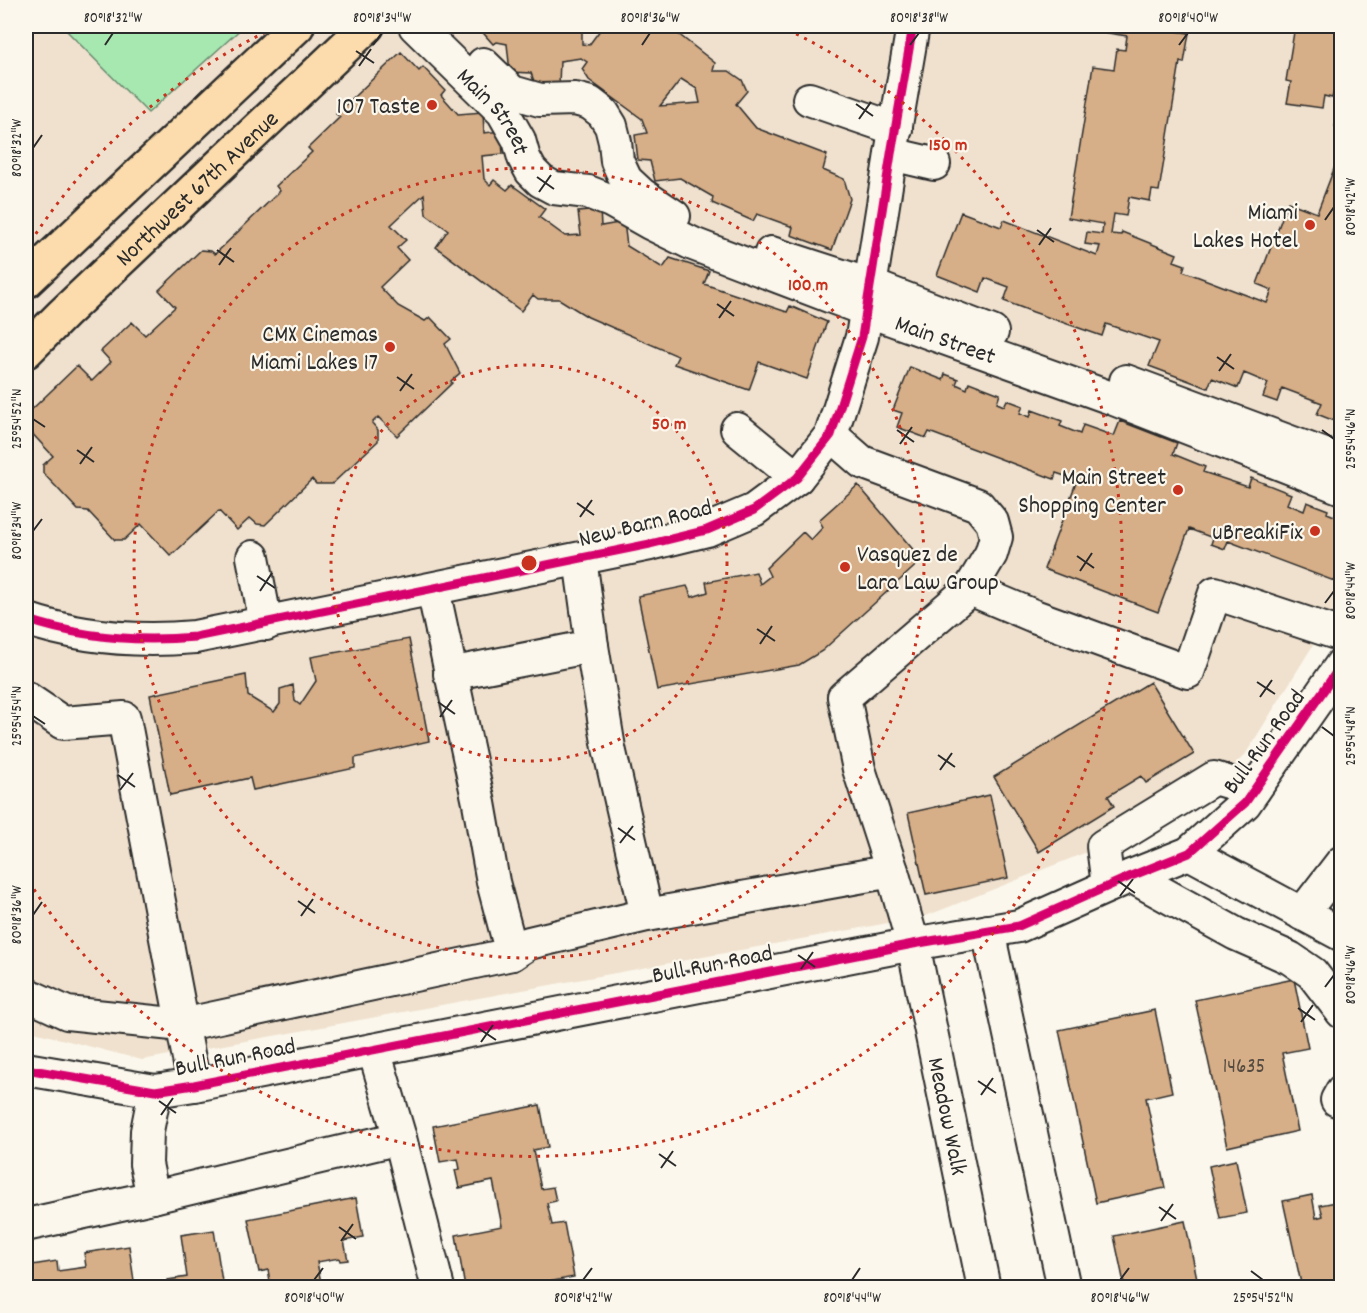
<svg xmlns="http://www.w3.org/2000/svg" width="1367" height="1313" font-family="Dekko,sans-serif">
<style>
.built{fill:#f0e1ce}
.green{fill:#a7e8b1;stroke:#698a6e;stroke-width:1.5}
.building{fill:#d6ae87;stroke:#2b2b2b;stroke-width:1.5;fill-rule:evenodd}
.lines{fill:none;stroke-linecap:round;stroke-linejoin:round}
.minor-casing{stroke:#2b2b2b;stroke-width:36}
.major-casing{stroke:#2b2b2b;stroke-width:38}
.minor{stroke:#fbf7ec;stroke-width:32}
.major{stroke:#fcdcac;stroke-width:33}
.cycleway-casing{stroke:#fbf7ec;stroke-width:13}
.cycleway{stroke:#d6006c;stroke-width:9}
.ticks{fill:none;stroke:#2b2b2b;stroke-width:2}
.ring{fill:none;stroke:#c8321e;stroke-width:3;stroke-dasharray:3 6}
.poi-dot{fill:#c8321e;stroke:#fbf7ec;stroke-width:2}
.labels{text-anchor:middle;stroke-width:4.5;stroke-linejoin:round;paint-order:stroke}
.number-label{font-size:21px;fill:#564c42}
.poi-label{font-size:24px;fill:#2b2b2b;stroke:#fbf7ec;text-anchor:end}
.street-label{font-size:24px;fill:#2b2b2b;stroke:#fbf7ec}
.centre{fill:#c8321e;stroke:#fbf7ec;stroke-width:3}
.ring-label{font-size:18px;text-anchor:middle;font-weight:bold;fill:#c8321e;stroke:#fbf7ec;stroke-width:4.5;stroke-linejoin:round;paint-order:stroke}
.neatline{fill:none;stroke:#2b2b2b;stroke-width:2}
.ticks-label{font-size:15px;text-anchor:middle;fill:#2b2b2b}
</style>
<rect width="100%" height="100%" fill="#fbf7ec"/>
<filter id="ink" filterUnits="userSpaceOnUse"><feTurbulence type="fractalNoise" baseFrequency=".0167" numOctaves="2"/><feDisplacementMap in="SourceGraphic" scale="12" xChannelSelector="R" yChannelSelector="G"/><feConvolveMatrix kernelMatrix="1 2 1 2 8 2 1 2 1" color-interpolation-filters="sRGB"/></filter>
<g filter="url(#ink)">
<path class="built" d="M26,26h1315v574l-96,155 -65,60 -254,101 -784,144 -116,-30z"/>
<path class="green" d="M62,26h182l-96,87z"/>
<path class="building" d="M477,26h105v18l7,1 14,-19h65l47,37 -2,8h16l13,9 5,11 -11,13 20,24 71,27 -4,15 21,9 6,20 -18,51 -41,-15 2,-8 -36,-13 -4,7 -41,-18 1,-6 -33,-19 -25,3 -5,-20 -12,-1 -3,-25 12,-2 -5,-14 -53,-39 -7,-11 5,-7 -6,-4 -21,3 -1,23h-24l-4,-11 -21,-1 -3,-28 -10,-2 -4,2zM681,79l16,10 3,14 -40,3z
M1083,26h32l9,1 2,-1h20l-1,1 44,6 -5,30 -4,-1 -21,129 -7,-1 -2,11 -21,-4 -3,19 -12,-2 -3,20 10,1 1,-3 55,22 -3,7 11,4 -2,6 84,32 5,-13 -15,-6 31,-82 29,11 25,-65v276l-25,-10 5,-11 -40,-15 -5,14 -14,-5 5,-14 -24,-10 -6,15 -26,-10 -4,10 -59,-22 10,-24 -53,-18 -4,12 -69,-24 -29,-11 5,-14 -24,-9 -5,14 -43,-17 24,-63 40,15 3,-7 93,36 3,-10 -15,-2 2,-12 15,2 1,-10 -35,-6 25,-152 21,3 3,-20 8,1 2,-14 -45,-7z
M1295,26h47v66l-8,-1 -2,7 -8,-2 -2,12 -35,-5 4,-21 -5,-1z
M401,52l18,19 4,-4 22,23 -4,5 17,19 25,-2 1,21 17,-2 2,23 -21,2 2,23 6,6 4,-5 13,10 5,-5 33,24 -6,8 26,19 16,-1 -3,-23 22,-2 1,16 23,-4 3,24 36,22 7,-10 39,13 -5,13 83,28 3,-6 37,16 -20,57 -48,-17 -10,28 -75,-26 4,-8 -90,-39 -29,-18h-21l-5,-4 -12,16 -85,-64 12,-17 -22,-16 -2,-20 -33,31 15,15 -9,8 11,12 -28,27 18,19 27,15 5,-4 21,22 -6,5 15,29 -9,8 1,2 -55,53 -19,-19 -6,6 6,7v11l-46,43h-16l-4,-5 -47,46 -8,-1 -7,-6 -13,12 -18,-19 -48,45 -30,-32 -17,16h-9l-27,-29 -10,-1 -35,-37v-8l10,-9 -27,-29v-12l51,-49 15,15 19,-19 -10,-11 31,-29 13,13 30,-28 -16,-17 42,-40 10,1 4,3 29,-28 36,-35 -4,-5 36,-34 -4,-4 32,-31 -4,-3z
M1342,109v19l-7,-2z
M910,367l33,13 2,-6 13,5 -2,5 11,5 2,-7 31,12 -3,9 7,3 3,-6 16,6 -3,7 10,4 2,-7 30,11 -2,5 20,8 3,-9 31,11 6,-15 57,22 -4,11 32,13 -2,5 45,15 3,-9 40,16 -4,10 17,7 3,-9 21,8 -1,3 15,6v65l-114,-43 -3,8 -14,-5 2,-6 -24,-9 -31,83 -114,-43 33,-89 -21,-7 -2,6 -125,-47 -3,6 -29,-11 5,-14 -9,-3z
M858,485l64,75 -100,91 -23,14 -142,25 -19,-94 49,-10 5,11 16,-5 -2,-10 50,-10 4,12 10,-8 -4,-8 37,-36 8,8 12,-13 -4,-7z
M409,639l20,102 -74,17v10l-102,22 -3,-12 -80,17 -20,-100 96,-20 2,21 26,16 6,-8v-15l13,-4 2,16 5,4 16,-24 -5,-24z
M1150,682l44,72 -48,29 -5,-7 -33,20 6,10 -75,46 -45,-75z
M990,795l18,83 -82,17 -18,-82z
M1294,979l14,69 -26,5 16,78 -71,16 -32,-147z
M1155,1010l17,82 -26,6 19,90 -69,15 -37,-173z
M540,1105l8,42 -15,3 8,39 12,-2 3,14 -9,2 5,22 12,-2 10,54 -42,8v3h-67l-9,-53 46,-9 -9,-45 -34,7 -4,-18 5,-1 -2,-10 -18,3 -7,-36z
M1236,1160l11,53 -27,5 -11,-52z
M1312,1195l4,23 7,-2 -3,-11 22,-4v87h-40l-19,-87z
M356,1198l7,39 -19,4 4,19 -8,1 -1,-3 -22,4 5,26h-51l-3,-18 -9,2 -11,-53z
M1185,1221l14,67h-74l-11,-52z
M214,1230l9,58h-54l-1,-8 19,-3 -6,-42z
M129,1246l6,42h-109v-22l31,-5 1,10 28,-4 -2,-14z
M371,1283l1,5h-25z"/>
<g class="lines">
<g class="minor-casing">
<g id="minor">
<path id="s1" d="M415,26l88,86 16,28 5,18 7,13 10,10 13,7 34,4 23,9 39,22 43,21 173,66 248,89 228,89"/>
<path d="M483,64l29,28 28,8 35,-1 15,4 13,10 8,13 4,16 2,19 9,19 15,14 33,22"/>
<path d="M809,99l87,30"/>
<path d="M891,154l43,10"/>
<path d="M771,253l99,32 122,47"/>
<path d="M1126,381l199,74 17,7"/>
<path d="M737,429l60,49"/>
<path d="M831,435l31,27 116,43 14,17 4,15 -5,17 -21,35 -126,108 15,72 33,102"/>
<path d="M253,557l13,67"/>
<path d="M970,589l64,27 154,56 27,-79 127,42"/>
<path d="M26,619c55,19 112,23 169,18l455,-93 57,-14 47,-20 43,-32 34,-43 31,-98 29,-183 22,-128"/>
<path d="M592,646l17,102 38,167"/>
<path d="M450,674l142,-28 -12,-87"/>
<path d="M26,698l37,25 61,-5 70,367"/>
<path d="M1189,853l153,82"/>
<path d="M1131,876l105,58 54,24 22,15 30,39"/>
<path d="M1108,886l-5,-40 111,-68 40,12"/>
<path d="M1302,914l40,-52"/>
<path d="M988,931l76,357"/>
<path id="s2" d="M512,954l17,-11 118,-28 245,-44 21,73 71,344"/>
<path d="M26,994l41,19 115,12 330,-71 -19,-72 -14,-79 -46,-214"/>
<path d="M374,1050l26,88"/>
<path d="M26,1069l129,22 39,-6 719,-141 106,-18 112,-50 58,-23 56,-50 97,-139"/>
<path d="M1337,1100l5,-9"/>
<path d="M153,1197l-7,-33 1,-33 8,-40"/>
<path d="M26,1225l127,-28 247,-59 38,150"/>
</g>
</g>
<g class="major-casing">
<g id="major">
<path d="M26,281l271,-255"/>
<path id="s3" d="M26,351l37,-37 304,-288"/>
</g>
</g>
<use href="#minor" class="minor"/>
<use href="#major" class="major"/>
<g class="cycleway-casing">
<path id="cycleway" d="M26,619c55,19 112,23 169,18l455,-93 57,-14 47,-20 43,-32 34,-43 31,-98 29,-183 22,-128
M26,1069l129,22 39,-6 719,-141 106,-18 112,-50 58,-23 56,-50 97,-139"/>
</g>
<use href="#cycleway" class="cycleway"/>
</g>
</g>
<path class="ticks" d="M105,45l8,-12M373,45l9,-12M642,45l8,-12M910,45l9,-12M1179,45l9,-12M356,51l18,12M359,66l12,-17M856,104l17,12M859,119l12,-17M33,148l9,-13M537,177l17,12M539,192l12,-17M1325,220l9,-13M1037,230l17,12M1039,245l12,-17M217,250l17,12M219,265l12,-17M717,304l17,12M719,318l12,-17M1217,357l17,12M1219,371l12,-17M397,377l17,12M400,391l12,-17M33,419l12,8M897,430l17,12M1322,430l12,9M900,444l12,-17M77,450l17,12M80,464l12,-17M577,503l17,12M580,517l12,-17M33,531l9,-12M1077,556l17,12M1080,571l12,-18M257,576l18,12M260,591l12,-18M1325,603l9,-12M757,629l18,12M760,644l12,-18M1257,682l18,12M1260,697l12,-17M438,702l17,12M33,716l12,8M440,717l12,-17M1322,727l12,9M938,755l17,12M940,770l12,-17M118,775l17,12M120,790l13,-17M618,828l17,12M620,843l13,-17M1118,881l17,12M1120,896l13,-17M298,901l17,12M33,915l9,-13M301,916l12,-17M798,955l17,12M801,969l12,-17M1325,987l9,-12M1298,1008l17,12M1301,1022l12,-17M478,1028l18,12M481,1042l12,-17M978,1081l18,12M981,1095l12,-17M159,1101l17,12M161,1115l12,-17M659,1154l17,12M661,1168l12,-17M1159,1207l17,12M1161,1221l12,-17M339,1227l17,12M341,1241l12,-17M1251,1271l12,9M314,1280l9,-12M583,1280l9,-12M852,1280l8,-12M1120,1280l9,-12"/>
<g class="ring">
<circle cx="529" cy="563" r="198"/>
<circle cx="529" cy="563" r="395"/>
<path d="M26 249A593 593 0 0 1 278 26M780 26A593 593 0 1 1 26 877"/>
</g>
<g class="poi-dot">
<circle cx="432" cy="105" r="6"/>
<circle cx="1310" cy="225" r="6"/>
<circle cx="390" cy="347" r="6"/>
<circle cx="1178" cy="490" r="6"/>
<circle cx="1315" cy="531" r="6"/>
<circle cx="845" cy="567" r="6"/>
</g>
<g class="labels">
<g class="number-label">
<text x="1244" y="1072">14635</text>
</g>
<g class="poi-label">
<text x="420" y="113">107 Taste</text>
<text x="1298" y="219">Miami<tspan x="1298" dy="28">Lakes Hotel</tspan></text>
<text x="378" y="341">CMX Cinemas<tspan x="378" dy="28">Miami Lakes 17</tspan></text>
<text x="1166" y="484">Main Street<tspan x="1166" dy="28">Shopping Center</tspan></text>
<text x="1303" y="539">uBreakiFix</text>
<text x="857" y="561" text-anchor="start">Vasquez de<tspan x="857" dy="28">Lara Law Group</tspan></text>
</g>
<g class="street-label">
<text dy="8" stroke="none"><textPath href="#s1" startOffset="117">Main Street</textPath></text>
<text dy="8" stroke="none"><textPath href="#s3" startOffset="236">Northwest 67th Avenue</textPath></text>
<text dy="8" stroke="none"><textPath href="#s1" startOffset="639">Main Street</textPath></text>
<text transform="translate(645 522) rotate(-14)" y="8">New Barn Road</text>
<text transform="translate(1263 741) rotate(-54)" y="8">Bull Run Road</text>
<text transform="translate(712 963) rotate(-11)" y="8">Bull Run Road</text>
<text transform="translate(235 1056) rotate(-11)" y="8">Bull Run Road</text>
<text dy="8" stroke="none"><textPath href="#s2" startOffset="642">Meadow Walk</textPath></text>
</g>
</g>
<circle cx="529" cy="563" r="9" class="centre"/>
<g class="ring-label">
<text x="948" y="150">150 m</text>
<text x="808" y="290">100 m</text>
<text x="669" y="429">50 m</text>
</g>
<rect width="1367" height="1313" fill="none" stroke="#fbf7ec" stroke-width="66"/>
<rect x="33" y="33" width="1301" height="1247" class="neatline"/>
<g class="ticks-label">
<text x="113" y="22">80°18'32"W</text>
<text x="382" y="22">80°18'34"W</text>
<text x="650" y="22">80°18'36"W</text>
<text x="919" y="22">80°18'38"W</text>
<text x="1188" y="22">80°18'40"W</text>
<text transform="translate(16 148) rotate(-90)" y="5">80°18'32"W</text>
<text transform="translate(1350 207) rotate(-90)" y="5">80°18'42"W</text>
<text transform="translate(16 419) rotate(-90)" y="5">25°54'52"N</text>
<text transform="translate(1350 439) rotate(-90)" y="5">25°54'46"N</text>
<text transform="translate(16 531) rotate(-90)" y="5">80°18'34"W</text>
<text transform="translate(1350 591) rotate(-90)" y="5">80°18'44"W</text>
<text transform="translate(16 716) rotate(-90)" y="5">25°54'54"N</text>
<text transform="translate(1350 736) rotate(-90)" y="5">25°54'48"N</text>
<text transform="translate(16 915) rotate(-90)" y="5">80°18'36"W</text>
<text transform="translate(1350 975) rotate(-90)" y="5">80°18'46"W</text>
<text x="314" y="1302">80°18'40"W</text>
<text x="583" y="1302">80°18'42"W</text>
<text x="852" y="1302">80°18'44"W</text>
<text x="1120" y="1302">80°18'46"W</text>
<text x="1263" y="1302">25°54'52"N</text>
</g>
</svg>
